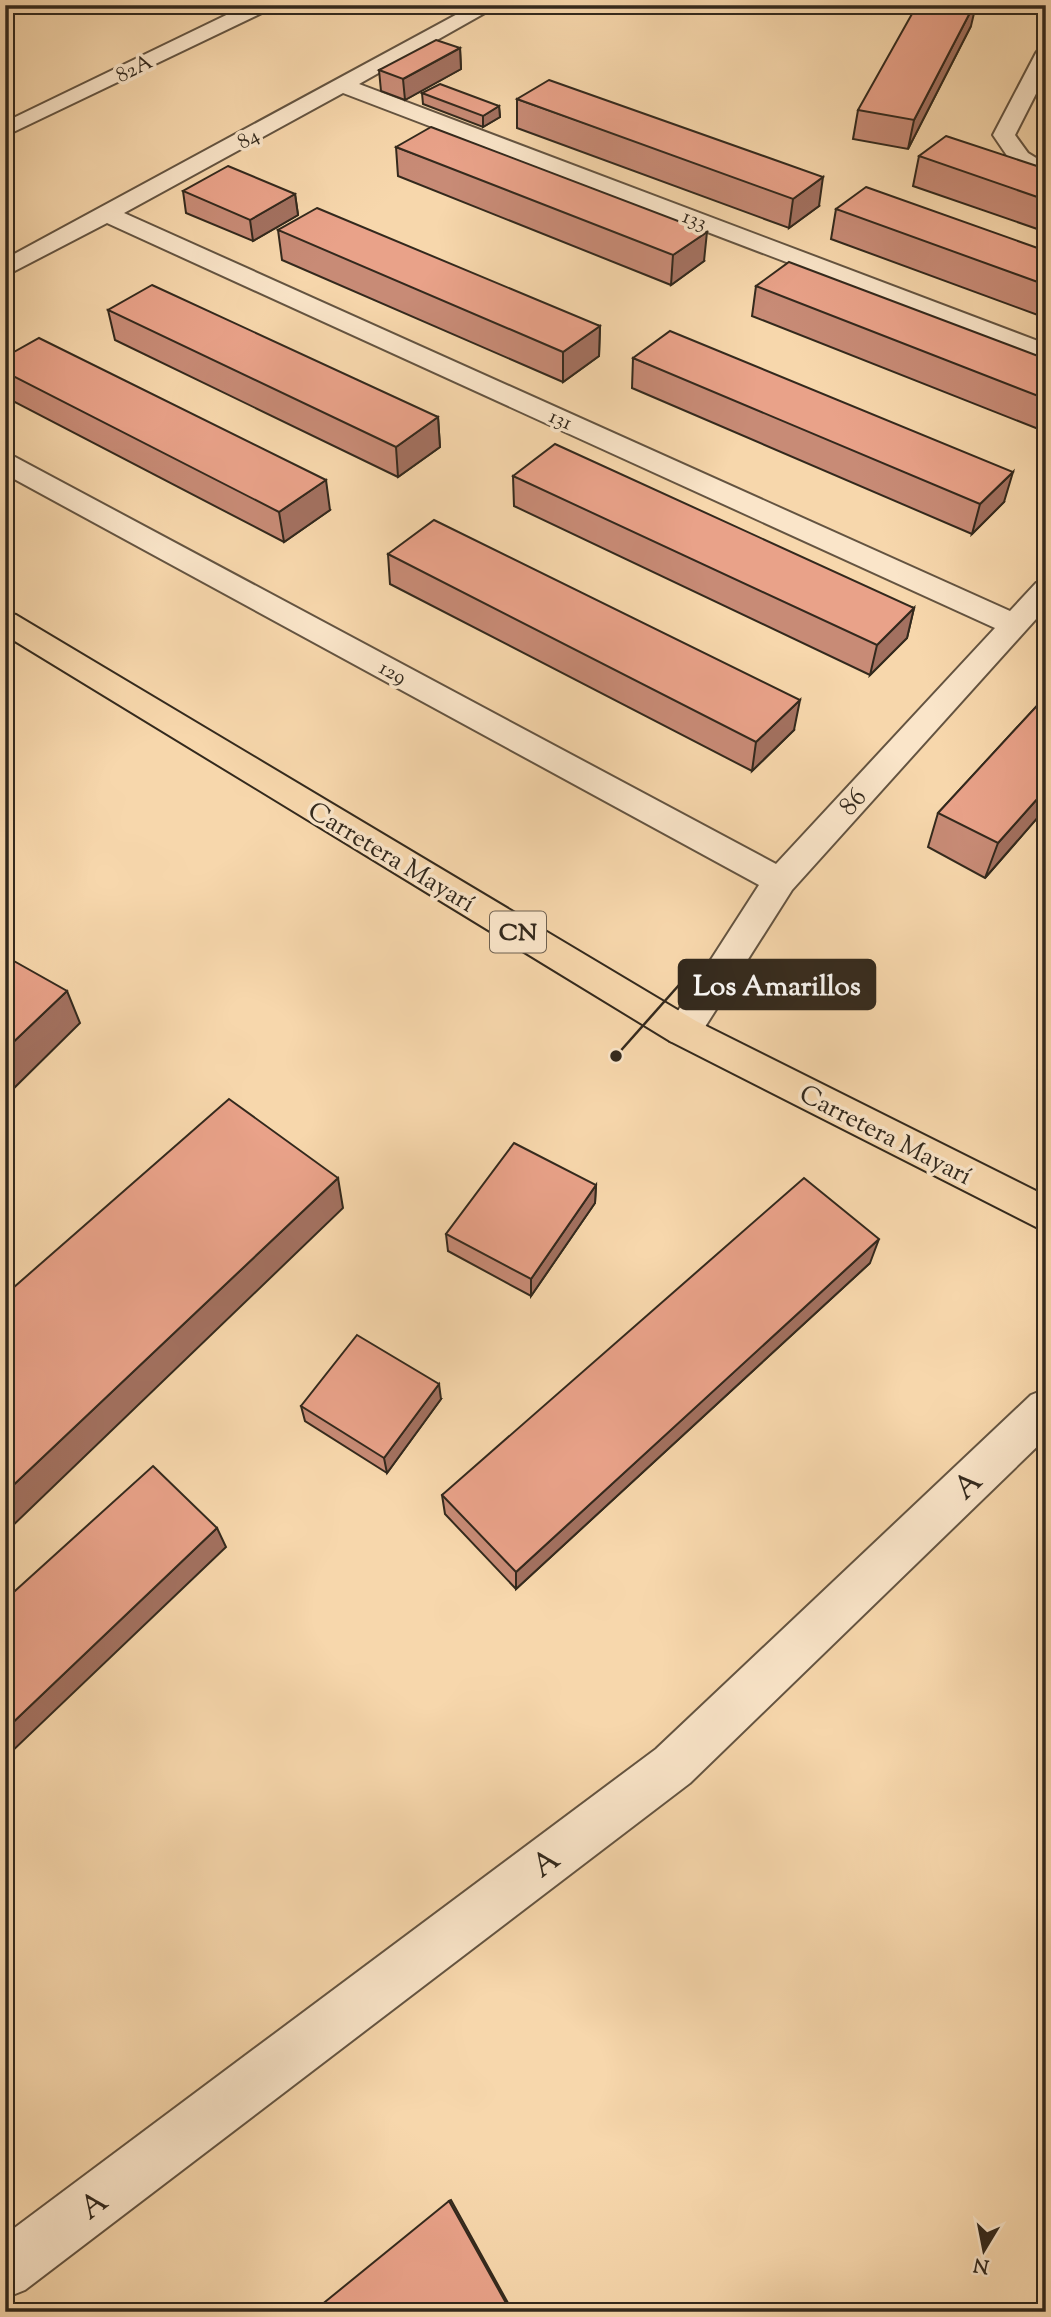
<svg xmlns="http://www.w3.org/2000/svg" width="1051" height="2317" font-family="'Sorts Mill Goudy',serif">
<style>
.lines{fill:none;stroke-linecap:round;stroke-linejoin:round}
.street-casing{stroke:#645441;stroke-width:4}
.primary-casing{stroke:#33291d;stroke-width:4}
.street{fill:#fae5c9;fill-rule:evenodd}
.primary{fill:#f7d7ac;fill-rule:evenodd}
.wall{fill:#c88b76;stroke:#33291d;stroke-width:2}
.shaded-wall{fill:#a37160;stroke:#33291d;stroke-width:2}
.building{fill:#e9a289;stroke:#33291d;stroke-width:2}
.labels{text-anchor:middle;stroke-width:7;stroke-linejoin:round;paint-order:stroke}
.far-street-label{font-size:21px;fill:#33291d;stroke:#fae5c9}
.shield{fill:#fae5c9;stroke:#6f6151;stroke-width:2}
.shield-label{font-size:24px;font-weight:bold;fill:#33291d}
.street-label{font-size:26px;fill:#33291d;stroke:#fae5c9}
.near-street-label{font-size:32px;fill:#33291d;stroke:#fae5c9}
.leader{fill:none;stroke:#33291d;stroke-width:2.5}
.callout-dot{fill:#33291d;stroke:#fae5c9;stroke-width:2.5}
.callout{fill:#33291d;stroke:#33291d;stroke-width:2.5}
.callout-label{font-size:28px;text-anchor:middle;font-weight:bold;fill:#fff}
</style>
<rect width="100%" height="100%" fill="#f7d7ac"/>
<filter id="stains"><feTurbulence type="fractalNoise" baseFrequency=".00286" numOctaves="4"/><feColorMatrix values="0 0 0 0 .2 0 0 0 0 .09 0 0 0 0 .02 0 0 0 .5 -.17"/></filter>
<radialGradient id="worn" r=".72"><stop offset=".6" stop-color="#630" stop-opacity="0"/><stop offset="1" stop-color="#630" stop-opacity=".3"/></radialGradient>
<g class="lines">
<g class="street-casing">
<path id="street" d="M247,5h26l-3,4 -265,127v-14z
M474,5h25l-140,79 687,260v17l-703,-268 -219,120 886,398 26,-28 10,-2v27l-254,282 -96,151 -13,4 -13,-4 -5,-10 94,-146 -754,-411v-19l10,2 761,407 219,-236 -888,-405 -102,53v-17z
M1023,5h23v9l-20,-5z
M1046,47v27l-31,61 13,18 18,11v17l-34,-18 -19,-28 43,-82 3,-4z
M1046,1389v49l-356,345 -665,507 -20,8v-63l651,-486 375,-354z"/>
</g>
<g class="primary-casing">
<path id="primary" d="M5,612l11,3 680,406 350,175v36l-376,-191 -665,-406z"/>
</g>
<use href="#street" class="street"/>
<use href="#primary" class="primary"/>
</g>
<path class="wall" d="M971,26l-63,123 -55,-10 5,-29z
M460,48l1,21 -56,31 -24,-9 -2,-21z
M422,93l77,13 1,11 -17,10 -60,-23z
M517,99l302,107 -30,22 -272,-100z
M396,147l308,114 -33,24 -273,-109z
M919,156l127,13v63l-133,-46z
M183,191l112,3 3,21 -45,26 -67,-28z
M836,209l210,42v67l-215,-79z
M278,230l322,96 -1,30 -36,26 -281,-122z
M756,286l290,73v73l-294,-116z
M108,310l330,107 2,30 -42,30 -283,-137z
M5,357l325,153 -46,32 -279,-145z
M633,358l371,144 -32,32 -340,-146z
M513,476l401,132 -7,30 -37,37 -356,-169z
M388,554l406,176 -42,41 -362,-187z
M1046,696v112l-61,70 -57,-31 10,-34z
M596,1185l-1,18 -64,93 -83,-45 -2,-17z
M870,1263l-354,326 -71,-75 -3,-19z
M441,1399l-54,74 -82,-52 -4,-15z"/>
<path class="shaded-wall" d="M974,5h2l-5,21 -63,123 6,-29z
M460,48l1,21 -56,31 -2,-21z
M499,106l1,11 -17,10v-11z
M823,177l-4,29 -30,22 4,-29z
M295,194l3,21 -45,26 -3,-21z
M707,232l-3,29 -33,24 2,-30z
M600,326l-1,30 -36,26v-30z
M438,417l2,30 -42,30 -2,-30z
M1013,472l-9,30 -32,32 8,-30z
M326,480l4,30 -46,32 -5,-30z
M914,608l-7,30 -37,37 7,-30z
M800,700l-6,30 -42,41 4,-29z
M1046,789v19l-61,70 13,-35z
M67,991l13,32 -75,74v-47z
M338,1178l5,30 -338,325v-40z
M596,1185l-1,18 -64,93v-17z
M5,1200l8,13 -8,8z
M879,1239l-9,24 -354,326v-17z
M439,1384l2,15 -54,74 -3,-15z
M217,1528l9,19 -221,211v-28z
M451,2200l62,112h-2l-62,-111z"/>
<path class="building" d="M917,5h57l-60,115 -56,-10z
M436,40l24,8 -57,31 -24,-9z
M549,80l274,97 -30,22 -276,-100z
M440,84l59,22 -16,10 -61,-23z
M431,127l276,105 -34,23 -277,-108z
M946,136l100,33v31l-127,-44z
M228,166l67,28 -45,26 -67,-29z
M866,187l180,64v34l-210,-76z
M317,208l283,118 -37,26 -285,-122z
M789,262l257,97v40l-290,-113z
M152,285l286,132 -42,30 -288,-137z
M670,331l343,141 -33,32 -347,-146z
M39,338l287,142 -47,32 -274,-140v-15z
M555,444l359,164 -37,37 -364,-169z
M434,520l366,180 -44,42 -368,-188z
M1046,696v93l-48,54 -60,-30z
M5,956l62,35 -62,59z
M229,1099l109,79 -333,315v-198z
M514,1143l82,42 -65,94 -85,-45z
M804,1178l75,61 -363,333 -74,-77z
M357,1335l82,49 -55,74 -83,-52z
M153,1466l64,62 -212,202v-130z
M449,2201l62,111h-188l-3,-6z"/>
<g class="labels">
<g class="far-street-label">
<text transform="translate(134 68) rotate(-26)" y="7">82A</text>
<text transform="translate(248 138) rotate(-29)" y="7">84</text>
<text transform="translate(695 219) rotate(21)" y="7">133</text>
<text transform="translate(561 419) rotate(24)" y="7">131</text>
<text transform="translate(393 672) rotate(28)" y="7">129</text>
</g>
<rect class="shield" x="490" y="911.5" width="56" height="41" rx="5"/>
<g class="shield-label">
<text x="518" y="940">CN</text>
</g>
<g class="street-label">
<text transform="translate(852 801) rotate(-48)" y="9">86</text>
<text transform="translate(392 856) rotate(31)" y="9">Carretera Mayarí</text>
<text transform="translate(886 1134) rotate(27)" y="9">Carretera Mayarí</text>
</g>
<g class="near-street-label">
<text transform="translate(967 1484) rotate(-44)" y="11">A</text>
<text transform="translate(545 1862) rotate(-37)" y="11">A</text>
<text transform="translate(93 2204) rotate(-37)" y="11">A</text>
</g>
</g>
<path class="leader" d="M616 1056L679 985"/>
<circle class="callout-dot" cx="616" cy="1056" r="7"/>
<rect class="callout" x="679" y="960" width="196" height="49" rx="7"/>
<g class="callout-label">
<text x="777" y="995">Los Amarillos</text>
</g>
<rect width="1051" height="2317" fill="none" stroke="#f7d7ac" stroke-width="28"/>
<rect x="7" y="7" width="1037" height="2303" fill="none" stroke="#33291d" stroke-width="3.5"/>
<rect x="14" y="14" width="1023" height="2289" fill="none" stroke="#33291d" stroke-width="2"/>
<g transform="translate(984 2250) rotate(190)" stroke="#fae5c9" stroke-width="5" paint-order="stroke">
<path d="M0-5L12 26L0 18L-12 26Z" fill="#33291d"/>
<text y="-10" font-size="19" font-weight="bold" text-anchor="middle" fill="#33291d">N</text>
</g>
<rect width="100%" height="100%" filter="url(#stains)"/>
<rect width="100%" height="100%" fill="url(#worn)"/>
</svg>
